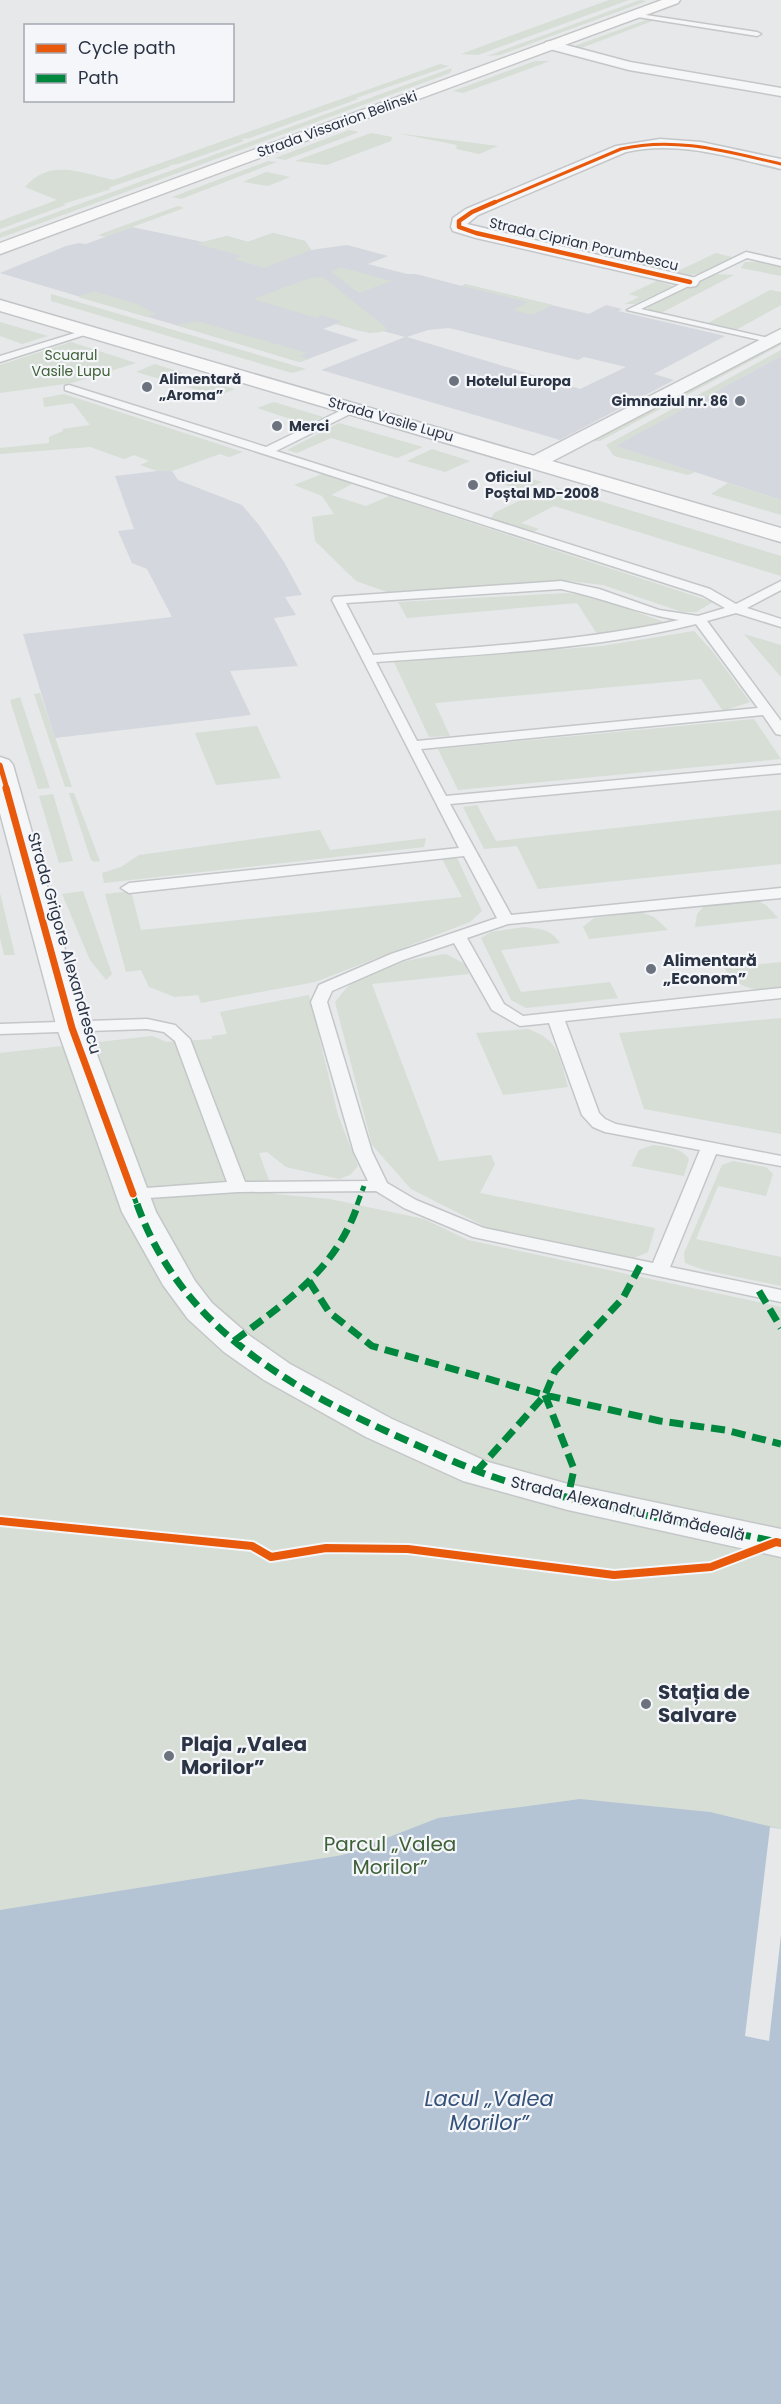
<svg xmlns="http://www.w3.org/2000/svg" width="781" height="2404" font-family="Poppins,sans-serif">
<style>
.built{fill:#d4d7dd;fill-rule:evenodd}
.green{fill:#d6ded6}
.water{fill:#b4c4d5}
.pier{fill:#e6e8ea}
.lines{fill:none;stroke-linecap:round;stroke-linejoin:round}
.lane-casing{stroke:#c4c6c8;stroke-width:3}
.street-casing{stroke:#c4c6c8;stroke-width:3}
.secondary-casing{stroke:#c4c6c8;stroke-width:3}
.primary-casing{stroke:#c2c5c8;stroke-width:3}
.lane{fill:#f5f6f7;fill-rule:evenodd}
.street{fill:#f5f6f7;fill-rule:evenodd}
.secondary{fill:#f8f8f8;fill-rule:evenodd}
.primary{fill:#f8f8f8;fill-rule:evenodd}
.quiet-far1{stroke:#00873e;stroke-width:5;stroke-dasharray:10 5;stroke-linecap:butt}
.quiet{stroke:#00873e;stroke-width:7;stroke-dasharray:14 7;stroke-linecap:butt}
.cycleway-far4-casing{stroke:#f4f6f9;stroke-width:4.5}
.cycleway-far3-casing{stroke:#f4f6f9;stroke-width:7}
.cycleway-far2-casing{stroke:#f4f6f9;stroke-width:8}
.cycleway-far1-casing{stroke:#f4f6f9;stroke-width:10}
.cycleway-casing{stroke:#f4f6f9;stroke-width:12}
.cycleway-far4{stroke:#e8590c;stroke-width:3}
.cycleway-far3{stroke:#e8590c;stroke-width:4.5}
.cycleway-far2{stroke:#e8590c;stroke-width:5}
.cycleway-far1{stroke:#e8590c;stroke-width:7}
.cycleway{stroke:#e8590c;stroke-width:8}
.poi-dot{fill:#6c737f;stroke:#f4f6f9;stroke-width:2}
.labels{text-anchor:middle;stroke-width:4.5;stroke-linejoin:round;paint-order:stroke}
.far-street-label{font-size:14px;fill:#2b3445;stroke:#f4f6f9}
.far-park-label{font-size:14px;fill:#3f6138;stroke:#f4f6f9}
.far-poi-label{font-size:14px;font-weight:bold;fill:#2b3445;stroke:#f4f6f9;text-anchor:start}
.street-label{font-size:16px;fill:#2b3445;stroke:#f4f6f9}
.poi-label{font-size:16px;font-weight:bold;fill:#2b3445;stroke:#f4f6f9;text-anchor:start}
.near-poi-label{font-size:20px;font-weight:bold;fill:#2b3445;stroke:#f4f6f9;text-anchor:start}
.near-park-label{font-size:20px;fill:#3f6138;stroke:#f4f6f9}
.near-water-label{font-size:21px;font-style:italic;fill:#34527a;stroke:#f4f6f9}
</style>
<rect width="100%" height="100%" fill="#e6e8ea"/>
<path class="built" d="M132,227l71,15 24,-6 21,6 25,-9 32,8 6,9 36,-5 41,11 -20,8 39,10h9l46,12 3,-2 124,30 17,-9 16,4 -4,2 107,25 -71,38 20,6 -114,60 -239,-70 84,-33 -22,-6 -13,2 -34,-9 -13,5 36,11 -59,22 -300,-89 66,-27 13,-3 7,1zM449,328l129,32 6,-3 42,10 -46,22 -173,-52 21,-7z
M781,356v144l-166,-54z
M157,471h15l6,9 64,25 17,20 25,37 18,33 -17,2 11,18 -22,3 24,48 -68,5 21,44 -196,23 -32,-104 149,-17 -25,-48 -15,-6 -14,-32 16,-2 -19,-53z"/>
<path class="green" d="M609,0h20l-151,55 -17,-1z
M640,0l7,1 -147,54 -13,1z
M646,20h9l-79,30 -7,-2z
M535,61h15l-87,32 -10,-2z
M440,64l9,2 -93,32 2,1 -108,39 -9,1 3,2 -66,23 -9,1 2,1 -63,22 3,1 -48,15 3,1 -66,24v-8l57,-21 -32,-13c25,-29 56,-14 88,-7z
M452,68l-2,5 -450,165v-5z
M349,130l10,2 -74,28 -10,-2z
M371,133l21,4 -1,4 -64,24 -32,-4z
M396,133l102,13 -19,8 -23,-5 1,-4z
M268,161l9,1 -96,37 -9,-2z
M266,172l24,5 -22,9 -25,-4z
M178,206l6,2 -79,29 -7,-2z
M273,233l32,8 6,9 -47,18 -30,-9 8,-3 -46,-12 31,-8 21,6z
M716,253l16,4 -32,16 -12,3 -51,-10 4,-2 35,8z
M745,262h15l21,4v10l-40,-8z
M340,267l52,14 -33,12 -28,-21z
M715,274l19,1 -73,38 -12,-3 -2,-4z
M323,277l64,51 -1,2c-16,7 -33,-2 -50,-6l5,-3 -19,-6 -6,3 -60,-18v-2l54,-20z
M657,281l16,5 -38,18h-10l14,-7 -10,-3z
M465,284l88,21 -21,10 -19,-5 14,-8 -65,-16z
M770,290l11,2v13l-47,26 -28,-7z
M93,291l44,13 19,10 -9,3 -69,-20z
M51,294l255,75 -14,4 -241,-72z
M197,321l110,32 -7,3 9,3 -10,3 -123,-37z
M0,322l48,14 -26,8 -22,-8z
M781,340v5l-181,96h-8z
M71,342l65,21 -64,20 -72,10v-28z
M781,350v6l-165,90 79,26 -7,3 -74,-19 -8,-11z
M155,364l28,9 -19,7 -28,-8z
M195,377l40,12 -18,7 -40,-12z
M64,394l179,58 -14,5 -9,-3 -48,17h-15l-17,-6 9,-4 -15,-6 -10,4 -34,-12 -90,7v-6l49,-5v-6l14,-6 -1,-2 28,-4 -17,-22 -29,4 -1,-9z
M274,402l49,15 -17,7 -49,-16z
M339,423l84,24 -26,11 -66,-20 -34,15 -10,-3z
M432,449l38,12 -25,11 -38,-11z
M509,472l33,10 -19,9 -32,-11z
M322,474l30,10 -21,11 35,11 23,-10 324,106 -17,10h-14l-79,-27 -34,-4 -179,12 -34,-12 -41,-40 -3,-24 22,-3 -12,-18 -28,-11z
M728,483l53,17v15l-70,-21z
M550,486l231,70v20l-227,-70 -33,17 18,6 -6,3 -42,-13 3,-6z
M568,593l27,4 69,25 -67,12 -20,-31 -170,15 -9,-16z
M694,631l19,21 37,50 -27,9 -22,-32 -266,24 15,33 -21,1 -35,-75 208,-16z
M744,634l37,11v32z
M40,693l32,94h-7l-31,-93z
M20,697l30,91 -12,1 -28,-89z
M754,719l27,40 -323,31 -20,-41z
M257,726l24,52 -65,7 -21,-52z
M74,793l26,68 -5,1 -4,-2 -22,-67z
M53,794l20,67 -14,2 -20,-67z
M477,805l19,36 285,-31v54l-243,25 -21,-43 -33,3 -21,-42z
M320,830l10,20 96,-12 -2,9 -320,36 -2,-10 19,-6 18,-12z
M457,858l25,53 -12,11 -155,60 -114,21 -3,-8 -23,2 -26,-10 -8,-17 -15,2 -21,-78 26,-3 10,39 321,-33 -20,-38z
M83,891l29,83 -6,6 -16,-20 -28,-66z
M0,893l15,62h-11l-4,-17z
M755,900l11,5 12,13 -83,9 2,-13 6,-7z
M640,912l14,5 14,13 -79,9 -6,-12 11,-9z
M524,927c16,2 27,2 36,16l-59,7 20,42 89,-10 8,16 -92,10 -15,-8 -30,-62 10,-6z
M446,954l19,10 4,10 -97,10 67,177 52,-6 4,9 -15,29 175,35 -7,24 -14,6 -148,-31 -75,-38 -39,-44 -37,-143c6,-7 12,-16 20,-21 27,-16 60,-23 91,-27z
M781,962v25c-25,5 -42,3 -57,-19z
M309,995l29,120 20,51 -8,9 -11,4 -53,-12 -19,-15 -8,1 15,41 56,5 94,20 44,21 313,67v1097h-781v-1351l152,-17 15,6 45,-3v-3l15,-2 -7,-22z
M781,1018v116l-137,-25 -25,-76z
M528,1029c32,11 31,28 40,58l-65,8 -27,-62z
M653,1145c13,2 28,2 36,14l-5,17 -53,-10 8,-16z
M733,1161l33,6 7,7 -7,22 -48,-10 -22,53 85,18v29l-77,-16 -19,-7 -1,-10 38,-88z"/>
<path class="water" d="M580,1799l130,13 71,17v575h-781v-494l343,-55 95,-37z"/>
<path class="pier" d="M770,1827l11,2v106l-12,106 -24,-5z"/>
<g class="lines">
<g class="lane-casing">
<path id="lane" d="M633,13l124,19 4,2 -4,2 -126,-20z
M746,252l35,8v6l-34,-8 -106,51 132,30v4l-146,-33z
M88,329l9,2 -97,31v-6z
M69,385l197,62 84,-41h8v4l-82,41 434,138 26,15 45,-23v9l-34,18 34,11v8l-45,-14 -29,8 74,100v14l-5,-1 -13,-19 -342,34 25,47 335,-31v8l-331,31 61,111 270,-27v10l-273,26 -41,14 37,66 19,12 258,-28v10l-216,23 34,92 6,6 11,5 165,32v10l-65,-12 -46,113 111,23v12l-308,-65 -69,-29 -28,-17 -138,1 -105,7 -6,-1 -3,-4 3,-4 6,-1 94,-7 -52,-141 -11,-9 -17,-3 -147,5v-10l147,-5 28,6 15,14 55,143 123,-1 -14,-29 -43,-150 8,-17 72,-31 106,-36 -33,-62 -335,37 -8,-5 8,-5 330,-35 -127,-248 2,-3 227,-16 38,8 60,21 39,6 27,-8 -23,-13 -637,-205v-4zM561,589c40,8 78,25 118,31 -101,22 -204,27 -306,35l-27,-52zM696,624l62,84 -341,33 -41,-79c107,-8 215,-12 320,-38zM454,943l38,67 28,16 29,-3 33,92 11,12 12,5 95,18 -47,113 -169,-35 -68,-28 -29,-17 -15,-31 -45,-150 5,-11 71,-31z"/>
</g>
<g class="street-casing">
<path id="street" d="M551,41l79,21 151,26v8l-152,-26 -83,-22 -2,-3 2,-3z
M660,139l41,3 80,17v10c-51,-12 -103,-29 -155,-17l-148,63 -11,9 229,54 3,4 -3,4 -6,1 -214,-49 -23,-7 -2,-4 2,-9 13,-9 150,-63z
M781,329v13l-238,124 -7,2 -7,-2 -3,-4 3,-4z
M0,757l9,3 4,5 74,263 69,184 39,69 17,22 38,33 40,28 102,55 96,43 80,22 213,45v28l-213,-47 -105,-29 -97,-44 -102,-57 -40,-28 -36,-33 -25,-34 -41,-73 -65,-184 -57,-215z"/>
</g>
<g class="secondary-casing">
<path id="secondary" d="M662,0h18l-2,3 -678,251v-11z"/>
</g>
<g class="primary-casing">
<path id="primary" d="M0,300l781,228v14l-781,-231z"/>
</g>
<use href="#lane" class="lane"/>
<use href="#street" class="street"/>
<use href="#secondary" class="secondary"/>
<use href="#primary" class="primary"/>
<path class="quiet-far1" d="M133,1194l4,11
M357,1205l7,-19"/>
<path class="quiet" d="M137,1204c44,123 149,182 262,233 38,17 73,34 113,46 86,25 174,40 261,58
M309,1281l20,31 43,34 173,49 115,26 65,9 56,14
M759,1291l22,37
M234,1341c53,-40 102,-71 124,-137
M545,1395l29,74 -6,28
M476,1472l69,-77 10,-24 68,-73 17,-32"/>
<g class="cycleway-far4-casing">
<path id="cycleway-far4" d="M491,204l130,-55c55,-13 107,3 160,15"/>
</g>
<g class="cycleway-far3-casing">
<path id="cycleway-far3" d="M495,202l-23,10 -13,9v6l17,6 214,49"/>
</g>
<g class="cycleway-far2-casing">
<path id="cycleway-far2" d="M0,765l7,24"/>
</g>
<g class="cycleway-far1-casing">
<path id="cycleway-far1" d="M6,788l66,240 61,166"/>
</g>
<g class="cycleway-casing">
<path id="cycleway" d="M0,1521l252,25 19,11 55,-9 82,1 206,26 97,-8 65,-25 5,1"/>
</g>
<use href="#cycleway-far4" class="cycleway-far4"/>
<use href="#cycleway-far3" class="cycleway-far3"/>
<use href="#cycleway-far2" class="cycleway-far2"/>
<use href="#cycleway-far1" class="cycleway-far1"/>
<use href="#cycleway" class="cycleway"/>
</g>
<g class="poi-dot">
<circle cx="454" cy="381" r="6"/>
<circle cx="147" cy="387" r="6"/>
<circle cx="740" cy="401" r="6"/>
<circle cx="277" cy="426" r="6"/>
<circle cx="473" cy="485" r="6"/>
<circle cx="651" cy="969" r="6"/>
<circle cx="646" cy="1704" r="6"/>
<circle cx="169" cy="1756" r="6"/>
</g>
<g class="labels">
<g class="far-street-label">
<text transform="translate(337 124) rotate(-20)" y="5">Strada Vissarion Belinski</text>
<text transform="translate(584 244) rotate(13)" y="5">Strada Ciprian Porumbescu</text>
<text transform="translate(391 419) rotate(16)" y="5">Strada Vasile Lupu</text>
</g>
<g class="far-park-label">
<text x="71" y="360">Scuarul<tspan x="71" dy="16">Vasile Lupu</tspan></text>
</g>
<g class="far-poi-label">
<text x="159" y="384">Alimentară<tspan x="159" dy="16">„Aroma”</tspan></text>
<text x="466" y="386">Hotelul Europa</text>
<text x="728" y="406" text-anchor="end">Gimnaziul nr. 86</text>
<text x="289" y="431">Merci</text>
<text x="485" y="482">Oficiul<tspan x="485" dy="16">Poștal MD-2008</tspan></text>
</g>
<g class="street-label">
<text transform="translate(65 943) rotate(74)" y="6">Strada Grigore Alexandrescu</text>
<text transform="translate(628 1508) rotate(13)" y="6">Strada Alexandru Plămădeală</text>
</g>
<g class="poi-label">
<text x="663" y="966">Alimentară<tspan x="663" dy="18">„Econom”</tspan></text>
</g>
<g class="near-poi-label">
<text x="658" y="1699">Stația de<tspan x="658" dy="23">Salvare</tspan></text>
<text x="181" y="1751">Plaja „Valea<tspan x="181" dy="23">Morilor”</tspan></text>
</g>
<g class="near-park-label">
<text x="390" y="1851">Parcul „Valea<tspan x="390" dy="23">Morilor”</tspan></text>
</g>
<g class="near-water-label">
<text x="489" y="2106">Lacul „Valea<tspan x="489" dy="24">Morilor”</tspan></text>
</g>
</g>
<rect x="24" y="24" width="210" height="78" fill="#f4f6f9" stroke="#a4a8b1" stroke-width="1.5"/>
<rect x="36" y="44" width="30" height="9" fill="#e8590c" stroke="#a4a8b1" stroke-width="1.5"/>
<text x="78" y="54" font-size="18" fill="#2b3445">Cycle path</text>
<rect x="36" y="74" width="30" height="9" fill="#00873e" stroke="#a4a8b1" stroke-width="1.5"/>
<text x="78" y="84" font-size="18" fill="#2b3445">Path</text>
</svg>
